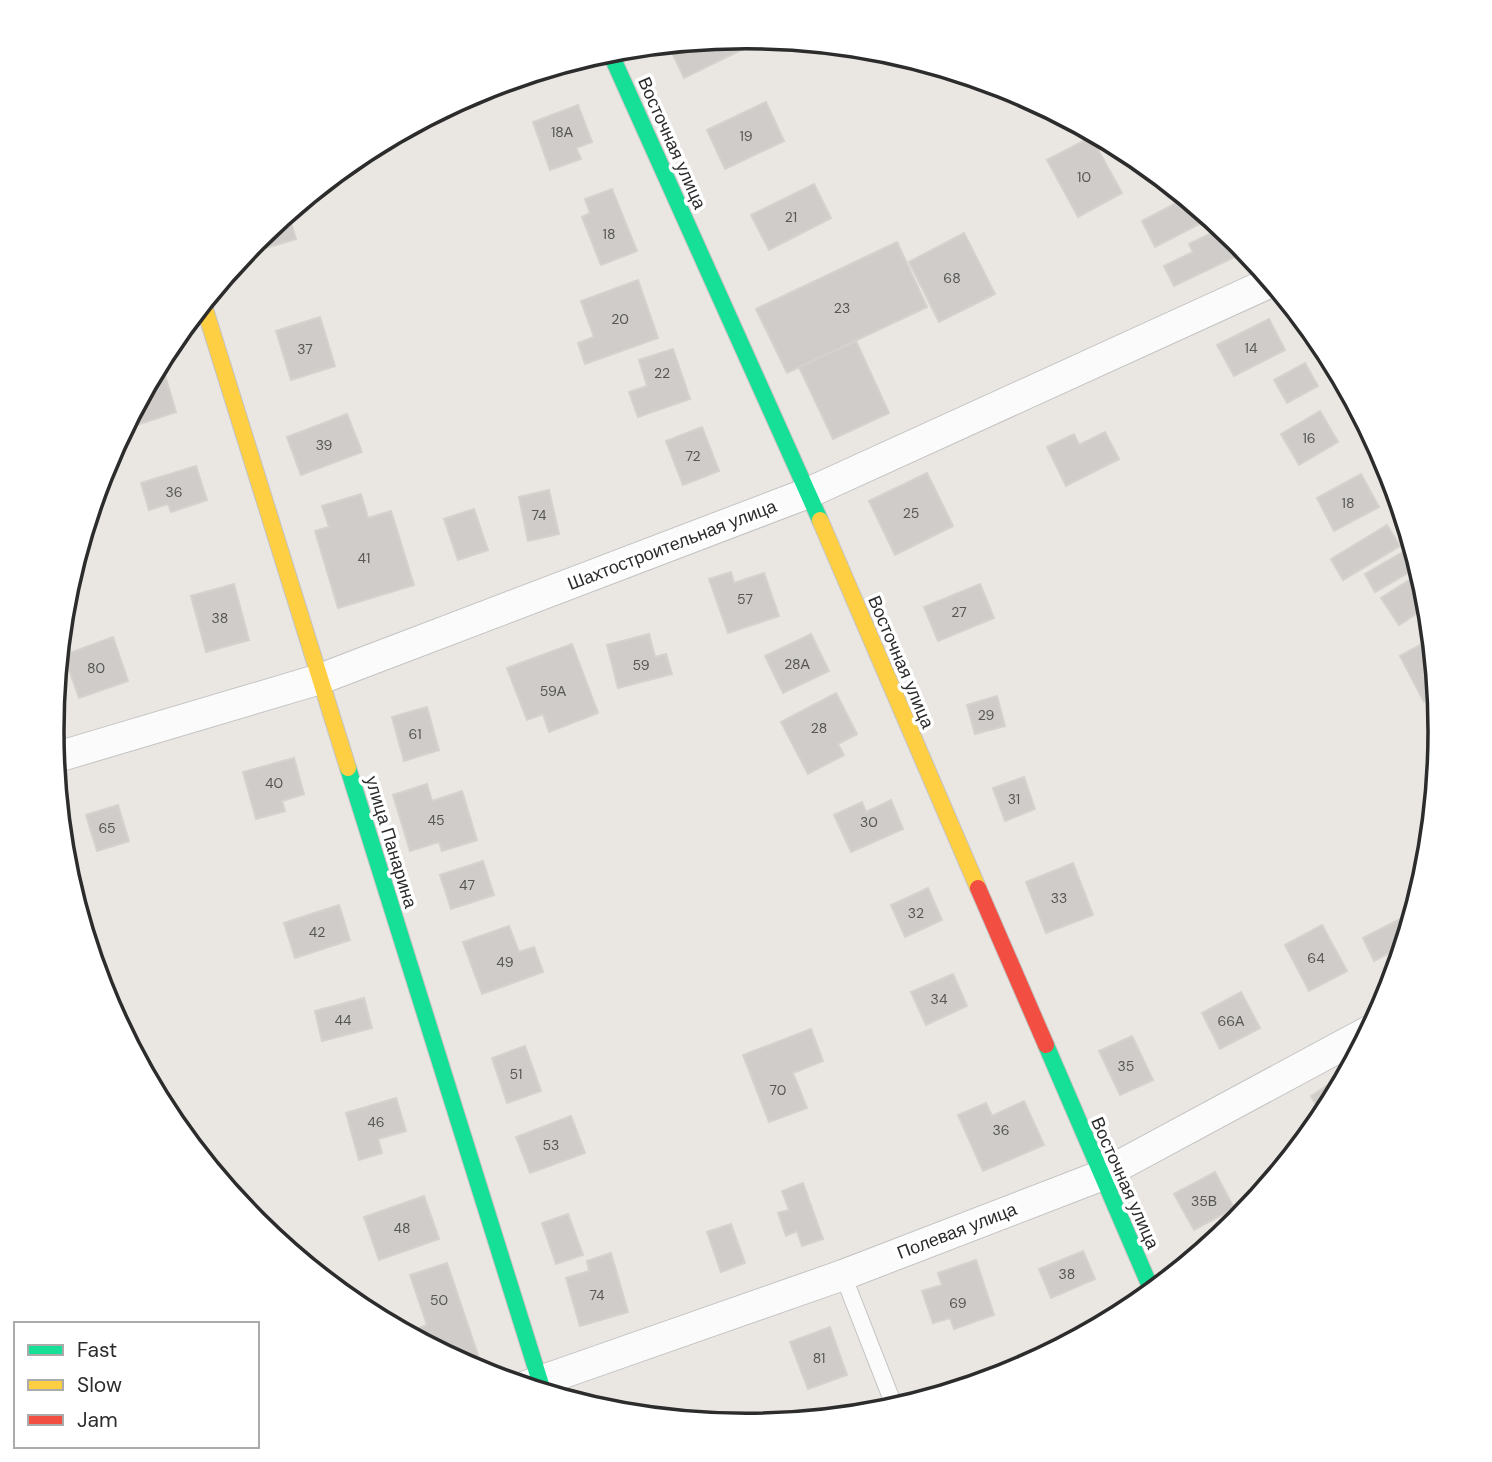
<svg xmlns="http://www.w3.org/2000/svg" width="1492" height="1462" font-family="'DM Sans',sans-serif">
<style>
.building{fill:#cfccc9;stroke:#d5d2ce;stroke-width:2}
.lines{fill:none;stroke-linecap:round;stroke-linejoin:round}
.lane-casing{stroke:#c3c3c3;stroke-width:18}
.street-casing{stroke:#c3c3c3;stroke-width:32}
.fast-casing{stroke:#c3c3c3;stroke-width:18}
.slow-casing{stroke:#c3c3c3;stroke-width:18}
.jam-casing{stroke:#c3c3c3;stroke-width:18}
.lane{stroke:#fcfbfb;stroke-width:16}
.street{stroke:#fcfbfb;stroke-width:30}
.fast{stroke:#16e098;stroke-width:16}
.slow{stroke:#ffcf43;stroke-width:16}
.jam{stroke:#f24e42;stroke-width:16}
.labels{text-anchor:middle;stroke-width:7;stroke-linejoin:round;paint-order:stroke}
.number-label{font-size:14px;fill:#565655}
.street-label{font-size:18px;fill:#2c2c2c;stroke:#fff}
.rim{fill:none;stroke:#2c2c2c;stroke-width:3.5}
</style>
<rect width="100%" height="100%" fill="#eae6e2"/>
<path class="building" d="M735,38l6,12 -57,28 -16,-34z
M766,102l18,39 -59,28 -18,-39z
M578,105l14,37 -16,6 5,11 -31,11 -17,-48z
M1091,137l31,56 -44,24 -31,-57z
M814,184l17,34 -62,32 -18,-35z
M612,189l25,62 -36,14 -19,-48 8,-4 -5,-14z
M1186,198l13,11 6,12 -50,26 -13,-26z
M288,213l8,26 -52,15 11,-14z
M1222,228l15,12 6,13 -69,33 -10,-20 29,-14 -4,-8z
M964,233l31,61 -56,28 -30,-60z
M897,242l30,65 -140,66 -31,-64z
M638,280l20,58 -73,26 -7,-21 16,-6 -13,-36z
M320,317l15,49 -44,14 -15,-49z
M1269,319l16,31 -51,26 -17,-31z
M856,341l33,72 -56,26 -34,-72z
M673,349l17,50 -52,18 -9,-25 18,-6 -8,-26z
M1305,363l13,23 -31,17 -13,-23z
M162,365l14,47 -52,17 34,-63z
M1320,411l18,31 -39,23 -18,-31z
M347,414l15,38 -61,23 -14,-38z
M702,427l17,44 -36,14 -17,-44z
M1105,432l14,27 -53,27 -19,-39 27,-13 5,11z
M196,466l11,34 -36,12 -3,-8 -19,6 -8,-27z
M927,473l26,53 -58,29 -26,-54z
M1361,474l18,33 -45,24 -17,-33z
M549,490l10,44 -31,7 -9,-44z
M361,494l7,24 23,-7 23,74 -76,23 -23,-77 14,-4 -7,-21z
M474,509l14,41 -30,10 -14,-41z
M1387,525l13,21 -57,34 -12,-21z
M1410,548l8,19 -43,25 -10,-18z
M731,572l3,11 30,-10 15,43 -51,17 -19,-54z
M1420,573l8,33 -29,19 -18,-27z
M234,584l15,56 -43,12 -15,-56z
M980,584l14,34 -56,23 -14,-34z
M649,634l6,23 11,-3 6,20 -54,14 -11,-43z
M811,634l18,37 -46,22 -18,-37z
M113,637l15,44 -49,17 -15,-43z
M1431,639l6,56 -13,7 -24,-46z
M572,644l26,69 -49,19 -6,-18 -16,6 -20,-52z
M836,693l21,41 -19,10 6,11 -36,19 -27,-52z
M997,696l8,30 -30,8 -8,-29z
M427,707l12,43 -35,11 -12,-44z
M294,758l10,36 -22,7 3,10 -29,8 -13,-47z
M1024,777l11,32 -30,12 -12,-33z
M427,784l5,17 30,-10 15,49 -35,11 -3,-9 -29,9 -17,-56z
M891,800l12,29 -52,23 -17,-37 28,-13 4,10z
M118,805l11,36 -32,10 -11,-36z
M483,861l11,34 -43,14 -11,-34z
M1073,863l20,52 -47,18 -20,-51z
M928,888l14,32 -37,17 -14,-32z
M339,905l11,35 -55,18 -11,-35z
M1412,913l-9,33 -29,15 -11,-23z
M1322,925l25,46 -38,20 -24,-46z
M509,926l10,26 15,-5 9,25 -61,22 -19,-52z
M953,974l14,32 -41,19 -15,-33z
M1241,992l19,36 -40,21 -18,-36z
M364,998l8,30 -50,13 -7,-30z
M811,1029l12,32 -30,12 14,35 -38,14 -26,-67z
M1132,1036l21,44 -33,15 -21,-44z
M525,1046l16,45 -34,12 -15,-45z
M1331,1083l5,9 -13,25 -12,-21z
M396,1098l10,33 -28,8 4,14 -23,7 -13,-47z
M1024,1101l20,44 -61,26 -25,-56 28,-12 6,13z
M571,1116l14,37 -55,20 -14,-36z
M1215,1172l19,36 -40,22 -20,-36z
M803,1183l20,56 -21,7 -5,-15 -11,5 -8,-23 11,-3 -7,-19z
M424,1196l15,43 -60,21 -15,-43z
M568,1214l15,41 -27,9 -14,-41z
M731,1224l14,39 -24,9 -14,-40z
M1083,1251l12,28 -44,19 -12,-29z
M611,1253l17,59 -48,14 -14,-48 23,-7 -2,-10z
M976,1260l18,55 -40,14 -4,-11 -17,5 -11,-32 20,-6 -4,-12z
M447,1263l31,92 -18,6 -54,-28 21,-8 -17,-50z
M830,1327l17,48 -39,14 -18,-47z"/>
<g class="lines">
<g class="lane-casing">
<path id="lane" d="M843,1275l52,133"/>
</g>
<g class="street-casing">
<path id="street" d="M54,758l266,-79 488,-186 463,-211
M526,1386l317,-111 257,-99 269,-145"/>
</g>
<g class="fast-casing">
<path id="fast" d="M609,50l211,470
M348,768l195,623
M1046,1045l106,246"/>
</g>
<g class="slow-casing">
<path id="slow" d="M203,303l145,465
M820,520l158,368"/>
</g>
<g class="jam-casing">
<path id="jam" d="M978,888l68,157"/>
</g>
<use href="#lane" class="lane"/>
<use href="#street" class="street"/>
<use href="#fast" class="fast"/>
<use href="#slow" class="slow"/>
<use href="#jam" class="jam"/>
</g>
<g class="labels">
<g class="number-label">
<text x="562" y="137">18А</text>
<text x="746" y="141">19</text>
<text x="1084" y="182">10</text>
<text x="791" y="222">21</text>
<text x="609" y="239">18</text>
<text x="952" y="283">68</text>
<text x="842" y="313">23</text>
<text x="620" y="324">20</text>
<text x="1251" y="353">14</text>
<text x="305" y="354">37</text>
<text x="662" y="378">22</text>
<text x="1309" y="443">16</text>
<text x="324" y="450">39</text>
<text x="693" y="461">72</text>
<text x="174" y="497">36</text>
<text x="1348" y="508">18</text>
<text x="911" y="518">25</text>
<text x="539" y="520">74</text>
<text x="364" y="563">41</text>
<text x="745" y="604">57</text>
<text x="959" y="617">27</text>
<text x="220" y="623">38</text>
<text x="797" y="669">28А</text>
<text x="641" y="670">59</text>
<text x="96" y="673">80</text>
<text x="553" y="696">59А</text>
<text x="986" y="720">29</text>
<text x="819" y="733">28</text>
<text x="415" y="739">61</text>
<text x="274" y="788">40</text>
<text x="1014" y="804">31</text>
<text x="436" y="825">45</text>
<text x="869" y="827">30</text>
<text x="107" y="833">65</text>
<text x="467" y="890">47</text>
<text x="1059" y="903">33</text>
<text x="916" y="918">32</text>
<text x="317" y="937">42</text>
<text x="1316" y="963">64</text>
<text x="505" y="967">49</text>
<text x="939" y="1004">34</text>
<text x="343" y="1025">44</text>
<text x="1231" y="1026">66А</text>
<text x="1126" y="1071">35</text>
<text x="516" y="1079">51</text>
<text x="778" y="1095">70</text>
<text x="376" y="1127">46</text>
<text x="1001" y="1135">36</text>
<text x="551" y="1150">53</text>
<text x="1204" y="1206">35В</text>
<text x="402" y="1233">48</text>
<text x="1067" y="1279">38</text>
<text x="597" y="1300">74</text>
<text x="439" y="1305">50</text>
<text x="958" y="1308">69</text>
<text x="819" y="1363">81</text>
</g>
<g class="street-label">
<text transform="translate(672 143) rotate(66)" y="6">Восточная улица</text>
<text transform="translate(672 545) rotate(-21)" y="6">Шахтостроительная улица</text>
<text transform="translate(901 662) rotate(67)" y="6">Восточная улица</text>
<text transform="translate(391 842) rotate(73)" y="6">улица Панарина</text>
<text transform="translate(1125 1183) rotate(66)" y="6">Восточная улица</text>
<text transform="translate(957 1231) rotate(-21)" y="6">Полевая улица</text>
</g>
</g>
<path d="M0 0H1492V1462H0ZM64 731a682 682 0 1 1 1364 0a682 682 0 1 1-1364 0Z" fill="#fff" fill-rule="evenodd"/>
<path class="rim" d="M64 731a682 682 0 1 1 1364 0a682 682 0 1 1-1364 0Z"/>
<rect x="14" y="1322" width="245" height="126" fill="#ffffff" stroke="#ababab" stroke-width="2"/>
<rect x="28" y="1345" width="35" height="10" fill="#16e098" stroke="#ababab" stroke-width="2"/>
<text x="77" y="1357" font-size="21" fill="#2c2c2c">Fast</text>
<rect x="28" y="1380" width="35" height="10" fill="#ffcf43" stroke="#ababab" stroke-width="2"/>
<text x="77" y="1392" font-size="21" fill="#2c2c2c">Slow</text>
<rect x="28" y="1415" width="35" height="10" fill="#f24e42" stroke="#ababab" stroke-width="2"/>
<text x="77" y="1427" font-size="21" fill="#2c2c2c">Jam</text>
</svg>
